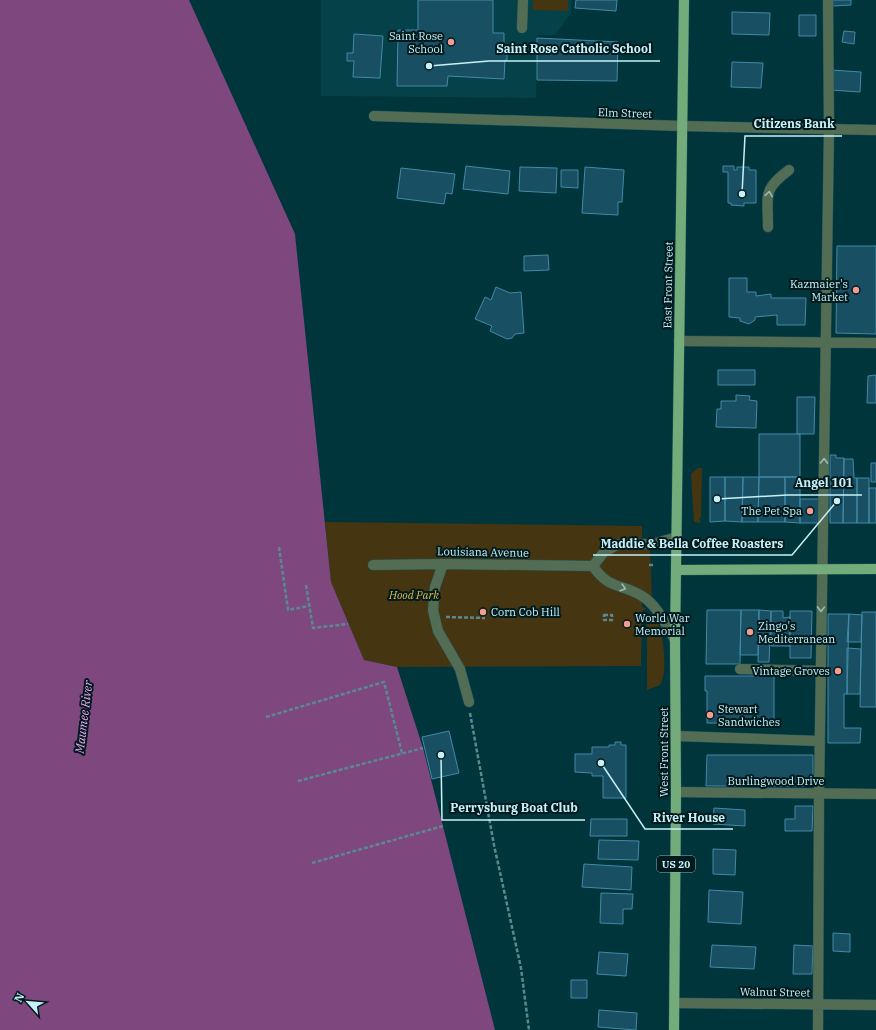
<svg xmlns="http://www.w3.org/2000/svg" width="876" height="1030" font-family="'IBM Plex Serif',serif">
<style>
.built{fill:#044148}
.green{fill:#453611}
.water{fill:#7e477e}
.building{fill:#184f63;stroke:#418aa8}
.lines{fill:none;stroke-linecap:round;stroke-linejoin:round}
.minor-casing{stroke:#205359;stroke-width:11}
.major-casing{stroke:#205359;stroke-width:11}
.path{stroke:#5a8a90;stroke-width:2.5;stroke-dasharray:4 2;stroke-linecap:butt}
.minor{stroke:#536d55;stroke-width:10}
.major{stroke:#74ab7a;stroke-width:10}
.oneway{stroke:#99bcb6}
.poi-dot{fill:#f59c92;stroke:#001a1e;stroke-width:1.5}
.labels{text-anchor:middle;stroke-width:4;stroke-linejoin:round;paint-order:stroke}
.shield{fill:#001a1e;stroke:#8cb0b6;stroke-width:1}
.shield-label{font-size:10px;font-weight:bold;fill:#c8f1f7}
.poi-label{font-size:11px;fill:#c8f1f7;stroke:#001a1e;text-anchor:end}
.street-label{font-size:11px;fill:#c8f1f7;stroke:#001a1e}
.park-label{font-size:11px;font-style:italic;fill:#e6b947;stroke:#001a1e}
.water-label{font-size:12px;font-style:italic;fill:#f7a7f6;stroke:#001a1e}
.leader{fill:none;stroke:#c8f1f7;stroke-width:1.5}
.callout-dot{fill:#c8f1f7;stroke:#001a1e;stroke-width:1.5}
.callout-label{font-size:12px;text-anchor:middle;font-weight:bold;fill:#c8f1f7;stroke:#001a1e;stroke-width:4;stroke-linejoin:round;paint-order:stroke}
</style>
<rect width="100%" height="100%" fill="#00353b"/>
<path class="built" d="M321,0h250v13l-16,22h-18l-1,63 -215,-2z"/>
<path class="green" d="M533,0h35v11l-35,-1z
M698,468h4l-1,50h-2l2,5 -7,-1 -3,-48z
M325,522l317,4v23h8l2,49 -10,-8v17l4,1 -4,4 -1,54 -244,1 -33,-7 -33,-78z
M653,613c10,13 16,58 7,72l-13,5v-71z"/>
<path class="water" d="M0,0h189l106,234 36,348 33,78 33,7 26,81 72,282h-495z"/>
<path class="building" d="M418,0h75v33h11v18h3v9h-2l-1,19 -56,-3 -1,10h-50l1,-56h20z
M576,0h41l-1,11 -41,-3z
M833,0h18v5l-18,1z
M732,12l38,1 -1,22 -37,-1z
M799,15h17v21h-17z
M844,31l11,1 -1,12 -12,-2z
M354,34l29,2 -3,42 -27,-1 1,-16h-7v-8h6z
M537,38l81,4 -1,39 -80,-1z
M732,62l31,1 -2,25 -30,-1z
M831,70l30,2 -1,20 -30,-2z
M466,166l44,5 -2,23 -45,-5z
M723,166h11v4h3v-3h12v3h7v33h-12v3l-13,-1v-2h-3v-31h-5z
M520,167l37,1 -1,25 -37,-2z
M585,167l39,3 -2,32h-4v13l-36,-2z
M401,168l54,6 -3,20 -6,-1 -2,11 -47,-6z
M561,170h17v18l-17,-1z
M837,246h39v88l-40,-1z
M548,255l1,15 -25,1v-15z
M729,278h18v14h9v4l15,-2v4h35l-1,27h-28v-10l-22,2v3l-6,4 -9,-3v-3l-11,-1z
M496,287l14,6 11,-1 3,41 -9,1 -3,4 -5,1 -17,-8 2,-5 -17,-7 10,-22 6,3z
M718,370h37v15h-37z
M876,375v28h-9l1,-27z
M736,395l14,1 -1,4 8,1 -1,27 -40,-1 1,-18h4v-8h15z
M797,397h18l-1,37h-17z
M759,434h41v43h-41z
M830,455h6v3h8l-1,65h-13z
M844,459h9l1,19h3v45h-14z
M871,463h5v19h-5z
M710,477h15v44l-15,1z
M725,477h18l-1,45 -17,-1z
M743,477h16l-1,45h-16z
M759,477h26v45h-27z
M785,477h15v46l-15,-1z
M857,478h12v45h-12z
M869,488h7v35h-7z
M800,499h20v24h-20z
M707,610h34l-1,54h-34z
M741,610h18l-1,45h-18z
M759,610l12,1 -2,51h-11z
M771,611h12v7l7,-1v29h-19z
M790,611h22l-1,47h-21z
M862,612h14v95h-16z
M828,614h21l-2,80h-3v34h17l-1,15h-32z
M849,614l13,1 -1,27h-14z
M847,648l14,1 -1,45h-13z
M705,676h69v48l-67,-1v-32h-2z
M449,731l10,42 -27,6 -10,-42z
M615,742h6v3h5v53h-23v-22h-11v-3l-17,-1v-18h17v-7h17v-2h6z
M707,755h106v31h-107z
M795,806h18l-1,25h-27v-12h10z
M714,808l31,2v16l-32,-2z
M591,819h36v17h-37z
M599,840l40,1 -1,19 -40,-1z
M713,849l23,1 -1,25 -22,-1z
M584,864l48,3 -1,23 -49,-3z
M709,890l34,2 -2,32 -33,-2z
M601,893l32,1 -1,15h-9v15l-23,-1z
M833,933l17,1v18l-17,-1z
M712,945l44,2 -2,22 -44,-2z
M794,945l19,1 -1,28h-19z
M599,952l29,2 -2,22 -29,-2z
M571,980h16v18h-16z
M599,1010l38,3 -1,17 -38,-3z"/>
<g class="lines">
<g class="minor-casing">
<path id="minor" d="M522,28l1,-28
M374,116l308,10 194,4
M768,227c0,-32 -6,-37 21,-57
M679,341l197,2
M443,564l-8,23 -2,23 5,21 22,38 9,33
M373,565l70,-1 150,2
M593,566c16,24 28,17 49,30 15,9 24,29 33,44
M593,566l11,-14 15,-8h34l24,-7
M740,669l80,2
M676,736l143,5
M676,792l200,2
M675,1003l201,2
M818,1030l1,-237 10,-664 -1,-129"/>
</g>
<g class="major-casing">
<path id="major" d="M676,570l200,-1
M674,1030l2,-238 -1,-152 9,-640"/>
</g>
<path class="path" d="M279,547l9,63 21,-4
M649,565h4
M306,585l7,43 35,-4
M604,615h8v5h-8z
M446,617l39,1
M470,713l24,132 27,123 8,62
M266,717l118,-35 18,71
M298,781l125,-33
M312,863l131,-37"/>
<use href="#minor" class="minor"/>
<use href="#major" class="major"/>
</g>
<defs><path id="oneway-chevron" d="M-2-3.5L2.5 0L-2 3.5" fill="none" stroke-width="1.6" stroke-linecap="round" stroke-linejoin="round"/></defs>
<g class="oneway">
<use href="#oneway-chevron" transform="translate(769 194) rotate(-81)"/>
<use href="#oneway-chevron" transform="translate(824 461) rotate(-89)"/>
<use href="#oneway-chevron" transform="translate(623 588) rotate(17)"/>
<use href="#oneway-chevron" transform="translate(821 609) rotate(91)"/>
</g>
<g class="poi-dot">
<circle cx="451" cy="42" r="4"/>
<circle cx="856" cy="290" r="4"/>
<circle cx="810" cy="511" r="4"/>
<circle cx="483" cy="612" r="4"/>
<circle cx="627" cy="624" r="4"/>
<circle cx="750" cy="632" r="4"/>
<circle cx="838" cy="671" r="4"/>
<circle cx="710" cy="715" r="4"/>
</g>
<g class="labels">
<rect class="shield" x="657" y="856" width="38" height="16" rx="3"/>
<g class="shield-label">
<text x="676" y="868">US 20</text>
</g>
<g class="poi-label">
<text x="443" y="40">Saint Rose<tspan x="443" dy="13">School</tspan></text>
<text x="848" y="288">Kazmaier's<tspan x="848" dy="13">Market</tspan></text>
<text x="802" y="515">The Pet Spa</text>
<text x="491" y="616" text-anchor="start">Corn Cob Hill</text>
<text x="635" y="622" text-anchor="start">World War<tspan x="635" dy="13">Memorial</tspan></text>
<text x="758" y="630" text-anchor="start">Zingo's<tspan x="758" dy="13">Mediterranean</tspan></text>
<text x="830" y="675">Vintage Groves</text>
<text x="718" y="713" text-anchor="start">Stewart<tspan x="718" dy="13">Sandwiches</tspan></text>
</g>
<g class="street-label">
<text transform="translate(625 113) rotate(2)" y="4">Elm Street</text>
<text transform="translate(668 285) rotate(-89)" y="4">East Front Street</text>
<text transform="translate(483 552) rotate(1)" y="4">Louisiana Avenue</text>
<text transform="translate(664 752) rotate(-90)" y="4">West Front Street</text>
<text x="776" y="785">Burlingwood Drive</text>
<text transform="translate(775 992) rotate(1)" y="4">Walnut Street</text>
</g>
<g class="park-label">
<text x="414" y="599">Hood Park</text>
</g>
<g class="water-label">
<text transform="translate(84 717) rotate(-83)" y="4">Maumee River</text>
</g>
</g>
<path class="leader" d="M429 66L489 61H660M742 194L745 136H842M717 499L787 495H862M837 501L792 555H593M441 755L442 820H585M601 763L645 829H733"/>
<g class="callout-dot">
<circle cx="429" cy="66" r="4"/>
<circle cx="742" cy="194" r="4"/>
<circle cx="717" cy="499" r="4"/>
<circle cx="837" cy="501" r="4"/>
<circle cx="441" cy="755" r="4"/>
<circle cx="601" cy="763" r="4"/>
</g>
<g class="callout-label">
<text x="574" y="53">Saint Rose Catholic School</text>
<text x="794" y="128">Citizens Bank</text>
<text x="824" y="487">Angel 101</text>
<text x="692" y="548">Maddie &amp; Bella Coffee Roasters</text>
<text x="514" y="812">Perrysburg Boat Club</text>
<text x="689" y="822">River House</text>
</g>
<g transform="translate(28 1002) rotate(297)" stroke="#001a1e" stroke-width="3" paint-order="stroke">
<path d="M0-3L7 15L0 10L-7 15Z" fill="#c8f1f7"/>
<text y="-6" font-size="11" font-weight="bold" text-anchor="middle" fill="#c8f1f7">N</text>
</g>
</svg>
